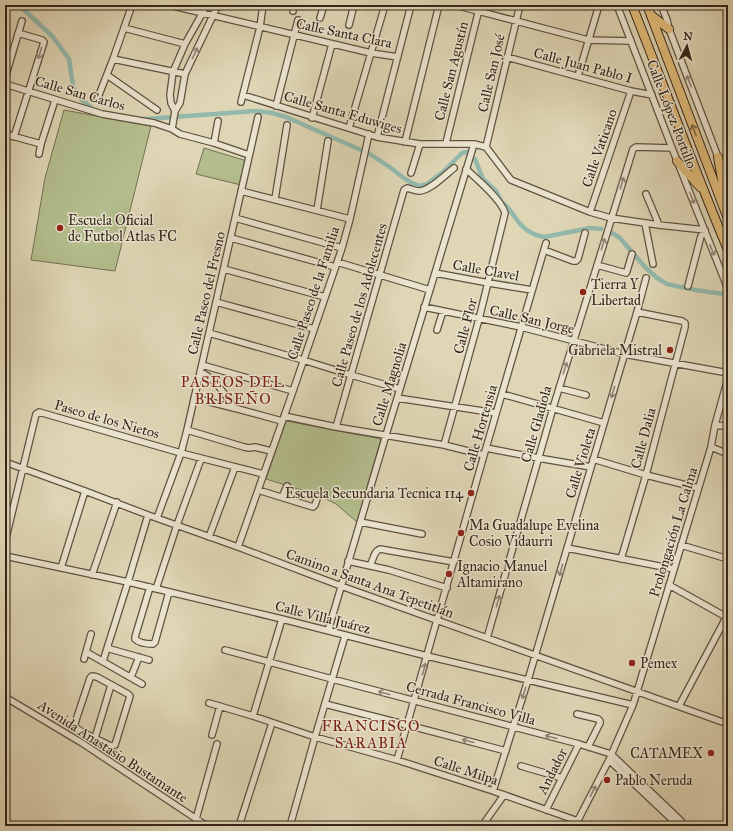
<svg xmlns="http://www.w3.org/2000/svg" width="733" height="831" font-family="'IM FELL Great Primer',serif">
<style>
.green{fill:#b3bd8d;stroke:#747154}
.lines{fill:none;stroke-linecap:round;stroke-linejoin:round}
.canal{stroke:#93b9ad;stroke-width:4.5}
.minor-casing{stroke:#605141;stroke-width:8}
.highway-casing{stroke:#35251a;stroke-width:10}
.minor{stroke:#eae4cf;stroke-width:5.5}
.highway{stroke:#e0bb7a;stroke-width:8}
.oneway{stroke:#908474}
.oneway2{stroke:#826845}
.poi-dot{fill:#8f2418;stroke:#eae4cf;stroke-width:1.5}
.labels{text-anchor:middle;stroke-width:3;stroke-linejoin:round;paint-order:stroke}
.street-label{font-size:14px;fill:#35251a;stroke:#eae4cf}
.poi-label{font-size:14px;fill:#35251a;stroke:#eae4cf;text-anchor:start}
.neighbourhood-label{font-size:15px;letter-spacing:1px;fill:#7a1f14;stroke:#eae4cf}
</style>
<rect width="100%" height="100%" fill="#dfd6b5"/>
<filter id="stains"><feTurbulence type="fractalNoise" baseFrequency=".005" numOctaves="4"/><feColorMatrix values="0 0 0 0 .2 0 0 0 0 .09 0 0 0 0 .02 0 0 0 .5 -.17"/></filter>
<radialGradient id="worn" r=".72"><stop offset=".6" stop-color="#630" stop-opacity="0"/><stop offset="1" stop-color="#630" stop-opacity=".3"/></radialGradient>
<path class="green" d="M64,110l87,16 -36,145 -84,-11 14,-82z
M204,148l43,13 -6,24 -45,-11z
M286,421l95,18 -24,83 -21,-18 -16,-8 -54,-17z"/>
<g class="lines">
<path class="canal" d="M19,5l34,32 16,22 4,27 3,8 5,5 13,11h2
M142,119h4l111,-8 15,2 14,4 84,37 21,14 14,11 7,4 8,3 7,-2 17,-13 18,-18 5,-1
M475,159l8,20 13,12 5,10 8,8 11,15 8,7 8,4 8,2 46,-9 11,1
M612,233l8,5 25,29 12,11 10,6 28,6 29,4"/>
<g class="minor-casing">
<path id="minor" d="M169,5l202,48 27,4
M218,5l-33,69 -5,29 -5,8 -3,18 8,5 34,9 35,12
M455,5l133,35 43,1
M617,5l55,143 56,141
M661,5l6,15 2,9 49,128 10,23
M293,11l1,-6
M320,18l4,-13
M349,25l5,-20
M124,28l61,16
M507,57l124,34 21,4
M113,59l72,15
M107,75l50,35
M578,76l21,-71
M5,78l17,-57
M5,84l97,30 52,9 18,6
M243,95l134,42 43,7h54l12,3
M97,100l16,-41 19,-54
M241,102l19,-75 3,-22
M276,106l22,-86
M175,111l-4,-8 -1,-8 3,-23 12,-28 22,-39
M312,118l20,-74
M349,128l36,-123
M5,134l36,10
M14,137l30,-95 -2,-2 -24,-7
M377,137l34,-132
M405,142l34,-137
M214,143l4,-22
M446,143l34,-138
M486,147l25,33 79,32 21,6 48,7 46,5
M486,147l34,-142
M39,154l2,-10 14,-44
M411,173l9,-29
M241,191l109,28
M646,194l13,31
M275,199l12,-74
M317,210l11,-69
M590,212l41,-121
M235,218l107,30
M645,223l8,41
M231,238l104,29
M544,250l29,11h3l2,-2 7,-26
M337,262l93,28
M597,265l29,8 1,-2 5,-17
M224,269l101,28
M435,273l54,10 43,7
M688,286l13,-50 4,-4
M216,302l98,27
M424,307l97,20 103,27 104,19
M437,330l6,-19
M209,333l94,27 48,15 49,14
M202,365l91,26
M200,372c14,5 26,23 34,36
M559,388l27,7
M502,394l102,29
M194,398l40,10 48,13
M397,398l99,15
M284,416l52,11 108,18 40,10
M715,425l8,1 2,-2h3
M336,427l68,-237 3,-2c4,1 8,3 12,3 11,0 27,-17 35,-23
M187,430l57,17 5,1 6,-1 16,4
M444,445l35,-126 26,-106c-4,-14 -28,-34 -39,-44
M711,447l17,7
M486,448l52,10 53,9
M593,459l53,16 52,13
M5,462l80,29 63,24 90,32 103,39 387,138
M258,490l55,17 2,-2 3,-9
M282,497l5,-11
M157,518l24,-65 6,-23 71,-313
M360,522l62,12
M209,537l26,-70
M5,542l31,-128 3,-2 142,41 82,21
M681,545l47,14
M238,547l55,-156 49,-143 8,-29 19,-85
M567,548l107,21
M5,556l123,26 154,37 145,37 206,49
M621,559l25,-84 39,-148v-4l-3,-2 -45,-9
M348,561l41,9 58,18
M370,566c3,-6 4,-15 10,-17l74,13
M61,568l24,-77
M92,575l25,-73
M669,585l59,33
M150,587l-15,50v2c4,4 13,5 18,5l2,-2 14,-50
M156,589l21,-64 24,-66
M328,631l58,-196 88,-291
M487,638l66,-230 80,-259 3,-2 36,1
M108,647l2,2 39,11
M225,650l107,29 247,65 32,10 70,67 2,5
M86,652l56,32
M84,659l7,-25
M103,661l25,-79 20,-67
M92,676l5,1 31,17 2,2 -15,49 -4,1c-6,-3 -33,-15 -35,-19 -1,-1 -1,-3 -1,-4l15,-45z
M131,677l8,-20
M5,697l77,46 125,83
M209,703l44,13 62,21 82,23 96,31 85,30
M325,704l90,23 91,24
M679,706l49,-92
M577,714l21,5 2,2v2l-12,24
M253,716l29,-97
M212,735l8,-29
M95,738l16,-53
M397,760l87,-305 62,-212
M609,760l70,66
M521,766l41,12
M493,791l35,-111 109,-368 9,-34
M546,810l33,-66
M196,819l21,-75
M239,826l33,-103
M290,826l25,-89 30,-101
M482,826l22,-31
M575,826l34,-66 24,-55 78,-258 4,-22 13,-47"/>
</g>
<g class="highway-casing">
<path id="highway" d="M632,5c32,81 62,164 96,245
M647,5l81,214
M652,16l17,13
M718,157l5,28 5,18
M677,161l23,26"/>
</g>
<use href="#minor" class="minor"/>
<use href="#highway" class="highway"/>
</g>
<defs><path id="oneway-shaft" d="M-6 0H5M1.5-3L5.5 0L1.5 3" fill="none" stroke-width="1.6" stroke-linecap="round" stroke-linejoin="round"/></defs>
<g class="oneway">
<use href="#oneway-shaft" transform="translate(40 53) rotate(107)"/>
<use href="#oneway-shaft" transform="translate(195 53) rotate(-65)"/>
<use href="#oneway-shaft" transform="translate(689 81) rotate(-111)"/>
<use href="#oneway-shaft" transform="translate(622 183) rotate(-73)"/>
<use href="#oneway-shaft" transform="translate(692 198) rotate(68)"/>
<use href="#oneway-shaft" transform="translate(603 244) rotate(-73)"/>
<use href="#oneway-shaft" transform="translate(712 250) rotate(68)"/>
<use href="#oneway-shaft" transform="translate(565 368) rotate(-73)"/>
<use href="#oneway-shaft" transform="translate(613 392) rotate(106)"/>
<use href="#oneway-shaft" transform="translate(561 570) rotate(106)"/>
<use href="#oneway-shaft" transform="translate(498 601) rotate(-74)"/>
<use href="#oneway-shaft" transform="translate(424 669) rotate(-75)"/>
<use href="#oneway-shaft" transform="translate(384 693) rotate(-165)"/>
<use href="#oneway-shaft" transform="translate(524 693) rotate(107)"/>
<use href="#oneway-shaft" transform="translate(551 737) rotate(-165)"/>
<use href="#oneway-shaft" transform="translate(468 741) rotate(-165)"/>
<use href="#oneway-shaft" transform="translate(593 791) rotate(-63)"/>
</g>
<use class="oneway2" href="#oneway-shaft" transform="translate(694 130) rotate(-111)"/>
<g class="poi-dot">
<circle cx="60" cy="228" r="4"/>
<circle cx="583" cy="292" r="4"/>
<circle cx="670" cy="350" r="4"/>
<circle cx="471" cy="493" r="4"/>
<circle cx="461" cy="533" r="4"/>
<circle cx="449" cy="574" r="4"/>
<circle cx="632" cy="663" r="4"/>
<circle cx="711" cy="753" r="4"/>
<circle cx="607" cy="780" r="4"/>
</g>
<g class="labels">
<g class="street-label">
<text transform="translate(344 33) rotate(12)" y="5">Calle Santa Clara</text>
<text transform="translate(583 65) rotate(15)" y="5">Calle Juan Pablo I</text>
<text transform="translate(451 71) rotate(-76)" y="5">Calle San Agustín</text>
<text transform="translate(491 73) rotate(-77)" y="5">Calle San José</text>
<text transform="translate(80 93) rotate(16)" y="5">Calle San Carlos</text>
<text transform="translate(343 112) rotate(16)" y="5">Calle Santa Eduwiges</text>
<text transform="translate(672 114) rotate(69)" y="5">Calle López Portillo</text>
<text transform="translate(599 148) rotate(-71)" y="5">Calle Vaticano</text>
<text transform="translate(486 270) rotate(10)" y="5">Calle Clavel</text>
<text transform="translate(206 293) rotate(-77)" y="5">Calle Paseo del Fresno</text>
<text transform="translate(313 293) rotate(-72)" y="5">Calle Paseo de la Familia</text>
<text transform="translate(359 305) rotate(-74)" y="5">Calle Paseo de los Adolecentes</text>
<text transform="translate(532 319) rotate(13)" y="5">Calle San Jorge</text>
<text transform="translate(465 326) rotate(-75)" y="5">Calle Flor</text>
<text transform="translate(389 384) rotate(-73)" y="5">Calle Magnolia</text>
<text transform="translate(107 419) rotate(16)" y="5">Paseo de los Nietos</text>
<text transform="translate(536 424) rotate(-74)" y="5">Calle Gladiola</text>
<text transform="translate(480 428) rotate(-74)" y="5">Calle Hortensia</text>
<text transform="translate(643 438) rotate(-75)" y="5">Calle Dalia</text>
<text transform="translate(580 463) rotate(-73)" y="5">Calle Violeta</text>
<text transform="translate(673 532) rotate(-73)" y="5">Prolongación La Calma</text>
<text transform="translate(370 583) rotate(20)" y="5">Camino a Santa Ana Tepetitlán</text>
<text transform="translate(323 617) rotate(14)" y="5">Calle Villa Juárez</text>
<text transform="translate(471 703) rotate(15)" y="5">Cerrada Francisco Villa</text>
<text transform="translate(113 751) rotate(33)" y="5">Avenida Anastasio Bustamante</text>
<text transform="translate(466 770) rotate(18)" y="5">Calle Milpa</text>
<text transform="translate(552 771) rotate(-63)" y="5">Andador</text>
</g>
<g class="poi-label">
<text x="68" y="225">Escuela Oficial<tspan x="68" dy="16">de Futbol Atlas FC</tspan></text>
<text x="591" y="289">Tierra Y<tspan x="591" dy="16">Libertad</tspan></text>
<text x="662" y="355" text-anchor="end">Gabriela Mistral</text>
<text x="463" y="498" text-anchor="end">Escuela Secundaria Tecnica 114</text>
<text x="469" y="530">Ma Guadalupe Evelina<tspan x="469" dy="16">Cosio Vidaurri</tspan></text>
<text x="457" y="571">Ignacio Manuel<tspan x="457" dy="16">Altamirano</tspan></text>
<text x="640" y="668">Pemex</text>
<text x="703" y="758" text-anchor="end">CATAMEX</text>
<text x="615" y="785">Pablo Neruda</text>
</g>
<g class="neighbourhood-label">
<text x="233" y="387">PASEOS DEL<tspan x="233" dy="17">BRISEÑO</tspan></text>
<text x="371" y="731">FRANCISCO<tspan x="371" dy="17">SARABIA</tspan></text>
</g>
</g>
<rect width="733" height="831" fill="none" stroke="#dfd6b5" stroke-width="20"/>
<rect x="6" y="6" width="721" height="819" fill="none" stroke="#35251a" stroke-width="2"/>
<rect x="10" y="10" width="713" height="811" fill="none" stroke="#35251a"/>
<g transform="translate(687 46) rotate(6)" stroke="#eae4cf" stroke-width="3" paint-order="stroke">
<path d="M0-3L7 15L0 10L-7 15Z" fill="#35251a"/>
<text y="-6" font-size="11" font-weight="bold" text-anchor="middle" fill="#35251a">N</text>
</g>
<rect width="100%" height="100%" filter="url(#stains)"/>
<rect width="100%" height="100%" fill="url(#worn)"/>
</svg>
